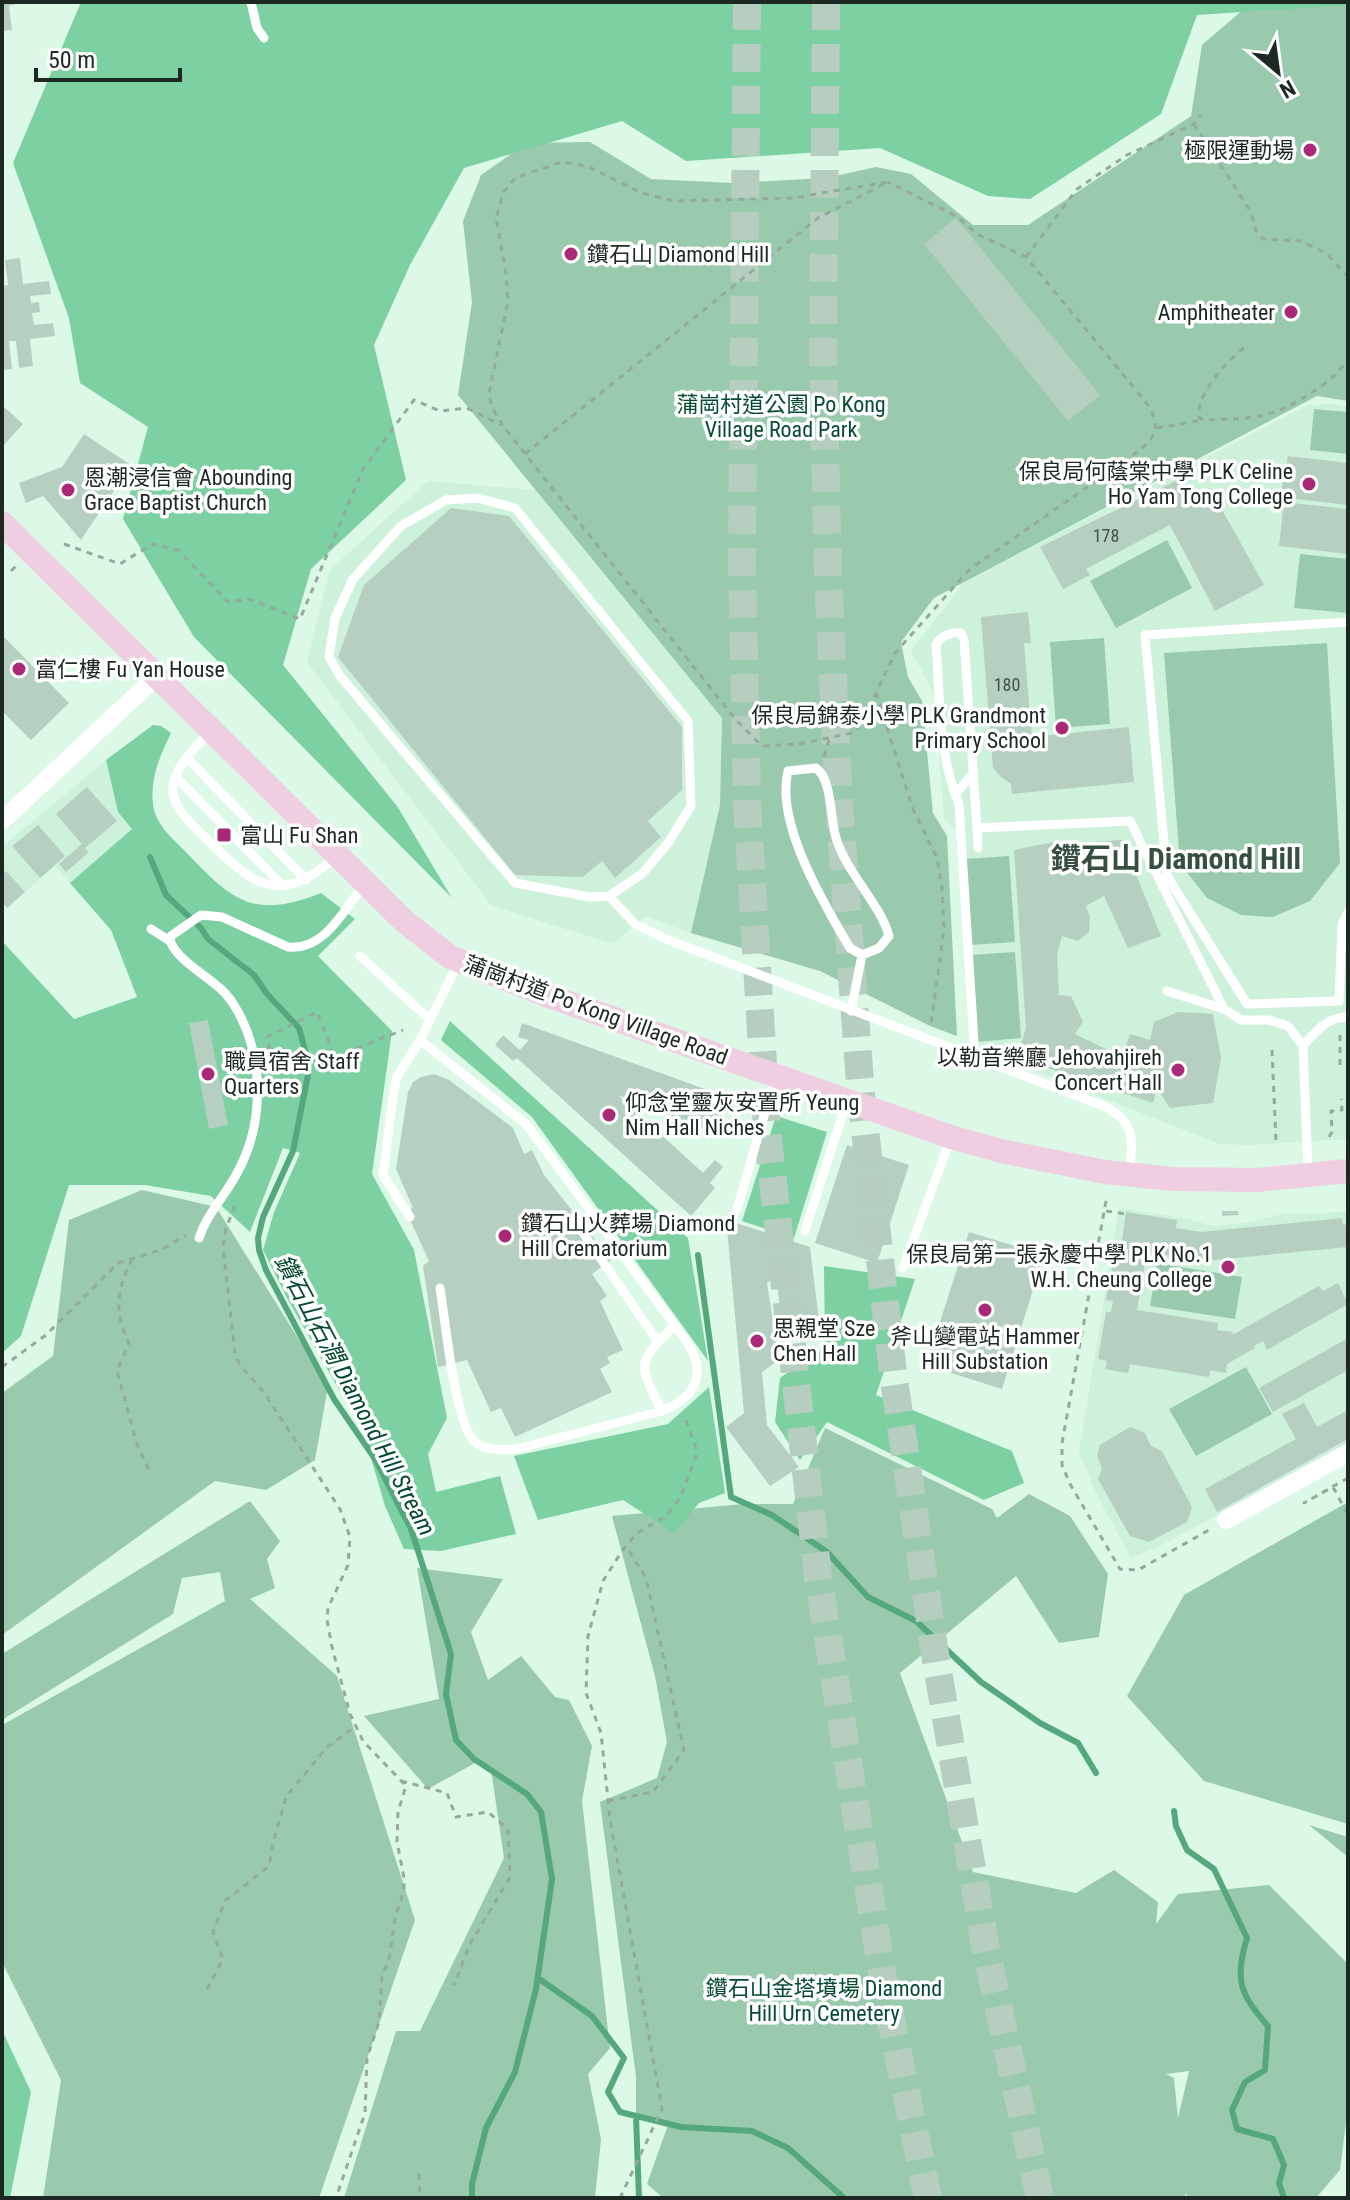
<svg xmlns="http://www.w3.org/2000/svg" width="1350" height="2200" font-family="'Roboto Condensed','Noto Sans TC',sans-serif">
<style>
.built{fill:#cdf1db}
.green{fill:#99caad;fill-rule:evenodd}
.forest{fill:#7cd0a2}
.lines{fill:none;stroke-linecap:round;stroke-linejoin:round}
.stream{stroke:#54a87c;stroke-width:6}
.building{fill:#b5d0c0}
.trunk-tunnel{stroke:#b6cec0;stroke-width:28;stroke-dasharray:28 14;stroke-linecap:butt}
.path{stroke:#94aa9d;stroke-width:3;stroke-dasharray:6 6;stroke-linecap:butt}
.service{stroke:#fff;stroke-width:9}
.minor{stroke:#fff;stroke-width:18}
.secondary{stroke:#eecee0;stroke-width:24}
.poi-dot{fill:#a92978;stroke:#fff;stroke-width:3}
.labels{text-anchor:middle;stroke-width:7;stroke-linejoin:round;paint-order:stroke}
.number-label{font-size:18px;fill:#43524a}
.poi-label{font-size:22px;fill:#1d2822;stroke:#fff;text-anchor:start}
.park-label{font-size:22px;fill:#054b2e;stroke:#fff}
.street-label{font-size:22px;fill:#1d2822;stroke:#fff}
.water-label{font-size:24px;font-style:italic;fill:#044a2d;stroke:#fff}
.district-label{font-size:30px;font-weight:bold;fill:#374f41;stroke:#fff}
</style>
<rect width="100%" height="100%" fill="#dcf8e7"/>
<path class="built" d="M1330,404l18,3v732l-98,6 -30,-1 -238,-94 -11,-8 -14,-210 -13,-14 -9,-123 -24,-44 53,-69 344,-177z
M428,481l107,9 187,228 -2,87 -29,128 -46,-17 -32,28 -122,-39 -184,-243 23,-92z
M106,760l12,52 15,17 -63,54 -15,-17 -48,42 -5,-6v-55z
M1119,1208l69,11 25,7 34,-3 35,-9 66,-2v232l-188,102 -29,12 -34,-63 -18,-42z"/>
<path class="green" d="M1252,2h96v399l-31,-5 -383,202 -33,44 7,35 14,24 11,112 14,23 10,200 -27,-10 -110,-55 -129,-38 29,-128 2,-87 -264,-323 14,-93 -9,-81 18,-46 46,-32 63,-1 61,37 81,4 94,-5 50,-11 35,7 62,51h55l163,-109 11,-71z
M1314,409l34,3v42l-38,-4z
M1167,540l25,48 -76,40 -26,-47z
M1300,554l48,5v54l-54,-5z
M1104,638l6,86 -54,4 -6,-86z
M1327,643l13,220 -30,38 -37,16 -32,-2 -34,-17 -27,-34 -16,-211z
M1009,856l6,86 -45,3 -6,-86z
M1015,952l6,86 -45,4 -6,-87z
M142,1190l74,17 112,179 -13,74 -49,30 -51,-9 -213,154v-242l51,-37 16,-136z
M1157,1263l85,14 -7,42 -85,-13z
M1246,1367l26,47 -76,42 -27,-47z
M825,1428l167,81 5,9 32,-24 41,22 38,58 -9,63 -40,6 -43,-67 -116,97 73,199 103,21 38,-23 44,32 -2,22 22,-30 91,-9 79,79v142l-8,64 -24,28h-126l-5,-4v4h-522l-16,-14 22,-62 -33,-8v-37l-36,-275 57,-24 10,-36 -12,-66 -43,-160 131,-12h50zM1189,2071l-11,47 -4,-40 -8,-4z
M250,1501l30,40 -13,18 8,29 -25,11 87,77 78,244 -96,278h-276l18,-118 -59,-118v-237l223,-124 -5,-29 -38,6 -9,36 -171,106v-66z
M1348,1502v322l-144,-43 -77,-85 57,-101z
M417,1568l86,11 -32,53 17,48 33,-24 34,41 14,3 23,46 -10,55 28,247 -22,26 13,65 -6,59h-251l52,-167h24l84,-173 -13,-89 -16,-6 -47,26 -64,-73 75,-17z
M1309,1825l39,12v20z"/>
<path class="forest" d="M81,2h1267v3l-151,10 -36,99 -131,85 -42,-3 -108,-48 -194,13 -64,-40 -158,47 -54,97 -36,80 32,135 -95,89 -28,96 114,141 55,92 -258,-261 -71,-118 25,-92 -68,-44 -11,-65 -56,-155z
M153,725l8,1 10,7c-11,23 -21,45 -18,71 2,19 17,32 30,45 48,50 68,72 138,44l34,26 -37,37 74,75 -20,143 42,76 33,168 -19,36 8,38 64,-16 16,58 -75,17 -37,-2 -19,-43 -21,-72 -77,-136 -24,-48 11,-38 26,-59 -17,-5 -33,84 -39,-36 -66,-11h-76l-48,151 -19,17v-412l72,78 63,-22 -26,-67 -41,-47 62,-54 -14,-17 -12,-52z
M450,1021l238,217 20,123 -176,-244 -91,-77z
M776,1116l51,16 -33,106 -52,-17z
M824,1266l91,13 -39,116 136,56 12,32 -40,17 -157,-78 -27,38 -25,-38 5,-44 45,-31z
M709,1387l16,106 -26,10 -25,30 -51,-33 -85,20 -24,-64 154,-32z
M2,2030l29,62 -21,106h-8z"/>
<g class="lines">
<path class="stream" d="M150,857l16,38 35,33 7,11 46,36 13,19 32,34 7,26 2,21 -15,76 -30,66 -5,21 1,12 7,20 68,129 41,60 36,70 40,125 -5,40 10,46 18,19 53,35 14,18 11,67 -16,110 -21,83 -29,56 -14,56v14
M698,1255l33,242 41,18 55,37 41,45 48,24 65,61 59,41 38,20 18,30
M1174,1811l2,15 11,24 27,19 33,69c-13,42 -7,56 21,88l-3,44 -20,12 -13,28 5,19 36,10 11,26 -5,18 5,15
M538,1978l54,38 32,42 -16,34 12,20 61,15 71,4 36,17 56,50
M636,2116l3,82"/>
</g>
<path class="building" d="M2,2h19l-12,4 3,24 -10,1z
M956,218l144,177 -32,26 -144,-177z
M20,258l3,26 26,-3 2,13 -21,2 1,7 8,-1 1,10 -8,1 2,12 19,-2 2,13 -25,3 3,27 -14,2 -3,-27h-7l3,28 -10,1v-84l6,-1 -3,-25z
M2,405l21,19 -21,23z
M84,434l47,31 -50,75 -38,-44 -17,7 -7,-20 43,-16z
M1288,456l60,7v42l-68,-8z
M1180,479l17,15 13,-6 54,97 -49,26 -45,-86 -84,44 4,6 -27,14 -23,-42z
M1284,502l64,7v45l-69,-8z
M451,508l58,8 173,211v63l-34,31 13,16 -46,41 -13,-17 -19,16 -68,-2 -177,-218 26,-72z
M1028,612l3,31h-7l8,94 97,-10 5,55 -122,12 -1,-10 -10,-7 -8,-9 -12,-151z
M2,635l67,68 -38,37 -29,-29z
M87,787l30,34 -32,27 4,4 -23,20 -7,-8 23,-20 -26,-30z
M38,825l27,31 -25,22 -28,-32z
M1122,840l39,96 -33,12 -24,-52 -18,10 4,11 -1,15 -11,9 -16,-5 -5,18 2,41 12,1 12,26 -8,12 47,23 8,-23 20,6 4,-18 24,-10 35,2 8,44 -8,45 -43,5 -13,-19 -4,14 -136,-45 9,-30 -12,-178 40,-8 4,24 35,-3 -3,-21z
M2,870l6,3 17,19 -18,16 -5,-6z
M208,1020l20,105 -19,4 -20,-106z
M522,1023l205,74 -11,36 -98,-38 85,78 12,-13 8,7 -13,16 5,5 -24,28 -174,-158 -4,3 -18,-16 8,-10 17,15 9,-10 -11,-3z
M434,1074l15,6 64,48 11,26 8,-4 12,25 67,85 -19,14 15,22 -7,5 23,49 -16,7 3,6 -10,6 12,23 -97,45 -14,-29 -10,4 -24,-52 -29,7 -15,-101 6,-5 -23,-50 7,-3 -17,-39 12,-77 5,-10 8,-5z
M847,1145l62,20 -32,98 -62,-20z
M1222,1211h16l1,4 -17,1z
M1126,1212l51,8 -1,8 25,4 141,-14 1,7 5,-1v23l-144,14 -57,-9 -10,58 81,13 -1,7 16,2 -1,3 87,-49 4,5 15,-8 10,21 -81,46 -4,-9 -9,5 1,2 -28,16 -1,9 -16,-3 -1,7 -79,-13 -2,9 -23,-4 2,-8 -9,-2 8,-47h5l2,-11 -7,-1 10,-53 5,1z
M736,1223l74,24 9,74 -39,-12 -4,-35 -9,9 12,77 -17,12 5,53 32,42 -29,19 -44,-59 18,-14 -17,-184z
M969,1232l75,23 -42,134 -76,-24z
M1348,1338v32l-75,42 -14,-24z
M1304,1403l13,24 31,-17v29l-131,73 -12,-23 91,-50 -14,-25z
M1130,1427l15,6 6,13 11,5 30,56 -5,15 -38,20 -19,-6 -32,-57 4,-10 -5,-14 3,-10z"/>
<g class="lines">
<path class="trunk-tunnel" d="M747,2l-5,555 5,246 20,326 51,447 67,415 43,207
M826,2l-3,355 5,220 11,227 22,291 32,278 42,281 50,291 55,253"/>
<path class="path" d="M1194,124l57,88 5,19 7,8 38,2 25,12 22,24
M1026,257l51,-68 50,-34 67,-31 7,-9
M1244,348c-17,13 -48,46 -45,69l4,3c46,-1 69,-1 108,-27 15,-9 27,-19 37,-34
M1157,428l46,-8
M525,454l293,-236 70,-36 -96,16 -118,3 -32,-8 -55,-27 -25,-4 -47,16 -12,15 -7,25 10,55 2,28 -19,93c3,23 23,42 36,60l211,266 26,26 36,-2 54,-11 9,-9 34,-71 75,-84 163,-114c21,-16 29,-24 16,-49l-123,-149 -49,-23 -19,-17 -70,-35
M64,544l56,20 32,-20 26,6 50,52 21,-3 51,20 63,-150 51,-69 26,11 27,-3 34,17
M11,571l6,-6
M876,693l37,116 24,49 5,29 2,42 -13,95
M824,757l6,-20
M1340,1035v35
M1272,1050l4,91
M273,1097l2,-14 -8,-46 50,-25 14,35 1,11 71,-28
M1329,1137l3,-5 -1,-21 11,-1 -1,-11
M1106,1201l-44,242v22l8,19 50,85 18,1 71,-40
M235,1206l-9,22 -3,19 12,107 5,11 23,26 77,118 10,28 -2,28 -20,43 -1,12 5,27 18,67 13,27 43,45 -8,26 -1,30 7,36v12l-9,28 -6,42 -7,15 -3,47 -12,36 -2,55 -29,85
M1106,1211l20,3
M132,1259c-15,31 -19,52 -3,84l-12,28 20,73 12,26
M2,1367l44,-32 72,-72 43,-13 25,-15
M1348,1478l-44,25 29,-16 15,28
M401,1781l46,12 9,24 32,-5 20,17 2,48 -40,67 -16,41
M608,1801l45,-9 31,-42 -38,-172 -20,-32
M207,1989l16,-30 -10,-27 12,-31 44,-35 4,-23 13,-46 40,-49 30,-22
M419,2174l1,24
M620,2198l42,-89 -52,-290 -9,-86 -15,-40 2,-57 15,-55 19,-30 15,-18 29,-17 14,-18 16,-41 -1,-13 -11,-29"/>
<path class="service" d="M251,2l6,26 7,10
M1348,622l-203,13 22,241 80,128 92,-3 3,-77 6,-12
M211,731c-14,14 -35,34 -38,55 -2,21 17,37 31,50 47,48 74,73 133,20
M187,758l119,122
M816,768c16,11 14,50 20,70 11,36 44,65 53,98l-10,12 -17,7 -12,-7c-26,-44 -75,-125 -62,-177z
M176,777l106,108
M955,795l18,-22
M977,828l1,20
M609,896l33,-22 26,-31 23,-37 -3,-85 -173,-213 -37,-10 -32,2 -45,26 -48,53 -18,39 -6,39 11,19 175,207 75,14 19,-1 26,28 31,15 440,168c30,16 27,35 23,65
M151,929l19,12
M360,956l70,64
M1167,991l57,18 17,11h28l19,6 15,20
M851,1011l11,-56
M420,1040l107,85 160,217c21,32 8,56 -25,69l-146,38c-13,1 -32,2 -42,-8 -19,-18 -29,-123 -34,-153
M975,1058l-16,-254c-21,-50 -19,-107 -23,-160 6,-8 15,-12 25,-11l3,6 13,189 153,-7 94,188
M1308,1172l-5,-126c13,-15 24,-29 45,-29
M737,1209l38,-131
M410,1217l-27,-42 11,-85 3,-13 23,-37 39,-79
M577,1224l81,118
M805,1231l42,-130
M199,1238c8,-24 25,-41 37,-63 29,-51 29,-120 -2,-170 -16,-27 -53,-38 -64,-64l1,-5 30,-21 21,2 66,30c37,4 56,-38 77,-63
M903,1268l47,-128
M662,1411c-24,-48 -26,-47 12,-85"/>
<path class="minor" d="M2,821l155,-145
M1226,1520l122,-67"/>
<path class="secondary" d="M2,523l402,398 46,36 99,39 402,141 50,14 104,21 68,7 84,1 91,-9"/>
</g>
<g class="poi-dot">
<circle cx="1310" cy="150" r="8"/>
<circle cx="571" cy="254" r="8"/>
<circle cx="1291" cy="312" r="8"/>
<circle cx="1309" cy="484" r="8"/>
<circle cx="68" cy="490" r="8"/>
<circle cx="19" cy="669" r="8"/>
<circle cx="1062" cy="728" r="8"/>
<rect x="216" y="827" width="16" height="16" rx="4"/>
<circle cx="1178" cy="1070" r="8"/>
<circle cx="208" cy="1074" r="8"/>
<circle cx="609" cy="1115" r="8"/>
<circle cx="505" cy="1236" r="8"/>
<circle cx="1228" cy="1267" r="8"/>
<circle cx="985" cy="1310" r="8"/>
<circle cx="757" cy="1341" r="8"/>
</g>
<g class="labels">
<g class="number-label">
<text x="1106" y="542">178</text>
<text x="1007" y="691">180</text>
</g>
<g class="poi-label">
<text x="1294" y="158" text-anchor="end">極限運動場</text>
<text x="587" y="262">鑽石山 Diamond Hill</text>
<text x="1275" y="320" text-anchor="end">Amphitheater</text>
<text x="1293" y="479" text-anchor="end">保良局何蔭棠中學 PLK Celine<tspan x="1293" dy="25">Ho Yam Tong College</tspan></text>
<text x="84" y="485">恩潮浸信會 Abounding<tspan x="84" dy="25">Grace Baptist Church</tspan></text>
<text x="35" y="677">富仁樓 Fu Yan House</text>
<text x="1046" y="723" text-anchor="end">保良局錦泰小學 PLK Grandmont<tspan x="1046" dy="25">Primary School</tspan></text>
<text x="240" y="843">富山 Fu Shan</text>
<text x="1162" y="1065" text-anchor="end">以勒音樂廳 Jehovahjireh<tspan x="1162" dy="25">Concert Hall</tspan></text>
<text x="224" y="1069">職員宿舍 Staff<tspan x="224" dy="25">Quarters</tspan></text>
<text x="625" y="1110">仰念堂靈灰安置所 Yeung<tspan x="625" dy="25">Nim Hall Niches</tspan></text>
<text x="521" y="1231">鑽石山火葬場 Diamond<tspan x="521" dy="25">Hill Crematorium</tspan></text>
<text x="1212" y="1262" text-anchor="end">保良局第一張永慶中學 PLK No.1<tspan x="1212" dy="25">W.H. Cheung College</tspan></text>
<text x="773" y="1336">思親堂 Sze<tspan x="773" dy="25">Chen Hall</tspan></text>
<text x="985" y="1344" text-anchor="middle">斧山變電站 Hammer<tspan x="985" dy="25">Hill Substation</tspan></text>
</g>
<g class="park-label">
<text x="781" y="412">蒲崗村道公園 Po Kong<tspan x="781" dy="25">Village Road Park</tspan></text>
<text x="824" y="1996">鑽石山金塔墳場 Diamond<tspan x="824" dy="25">Hill Urn Cemetery</tspan></text>
</g>
<g class="street-label">
<text transform="translate(596 1010) rotate(20)" y="8">蒲崗村道 Po Kong Village Road</text>
</g>
<g class="water-label">
<text transform="translate(355 1395) rotate(62)" y="8">鑽石山石澗 Diamond Hill Stream</text>
</g>
<g class="district-label">
<text x="1176" y="869">鑽石山 Diamond Hill</text>
</g>
</g>
<rect width="1350" height="2200" fill="none" stroke="#1d2822" stroke-width="8"/>
<g transform="translate(1278 72) rotate(151)" stroke="#ffffff" stroke-width="6" paint-order="stroke">
<path d="M0-6L14 30L0 20L-14 30Z" fill="#1d2822"/>
<text y="-12" font-size="22" font-weight="bold" text-anchor="middle" fill="#1d2822">N</text>
</g>
<path d="M36 68v12h144v-12" fill="none" stroke="#1d2822" stroke-width="4"/>
<text x="48" y="68" font-size="24" fill="#1d2822" stroke="#ffffff" stroke-width="6" paint-order="stroke">50 m</text>
</svg>
